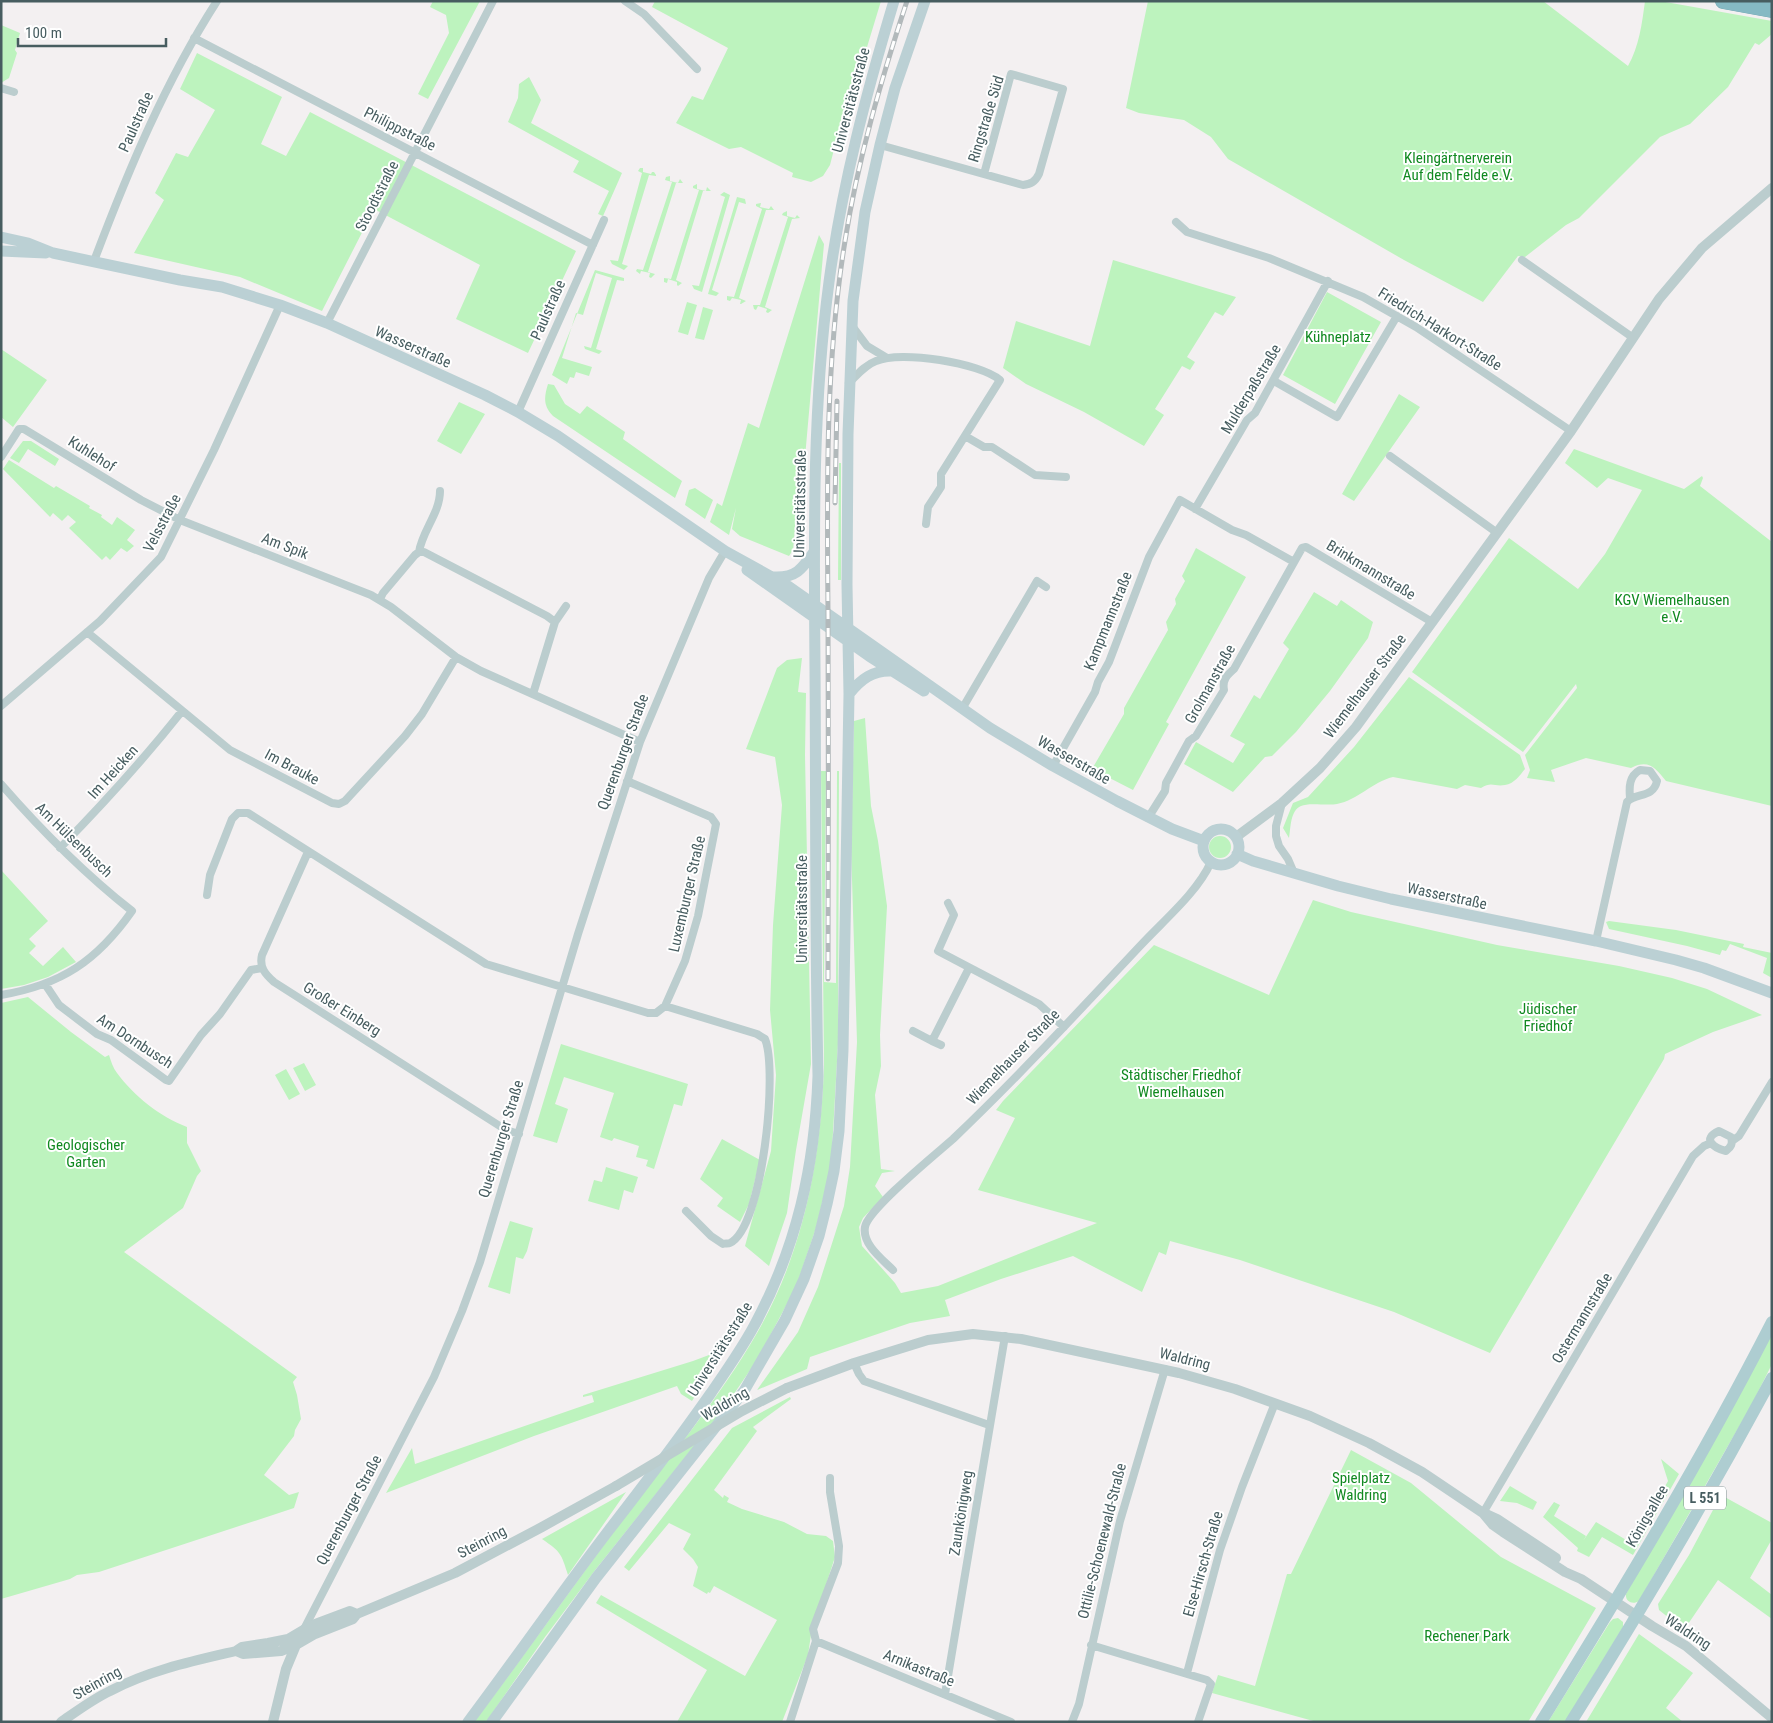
<svg xmlns="http://www.w3.org/2000/svg" width="1773" height="1723" font-family="'Roboto Condensed',sans-serif">
<style>
.green{fill:#bdf3be}
.lines{fill:none;stroke-linecap:round;stroke-linejoin:round}
.motorway-casing{stroke:#70a5af;stroke-width:16}
.minor{stroke:#bbcdce;stroke-width:8}
.tertiary{stroke:#bbcdce;stroke-width:10}
.secondary{stroke:#bbd0d4;stroke-width:11}
.primary{stroke:#aecdd1;stroke-width:12}
.motorway{stroke:#85b9c3;stroke-width:15}
.rail-casing{stroke:#b2b9bb;stroke-width:5}
.rail{stroke:#fff;stroke-width:3;stroke-dasharray:9;stroke-linecap:butt}
.tertiary-bridge{stroke:#bbcdce;stroke-width:10}
.labels{text-anchor:middle;stroke-width:4;stroke-linejoin:round;paint-order:stroke}
.shield{fill:#fff;stroke:#7e8e90;stroke-width:1}
.shield-label{font-size:14px;font-weight:bold;fill:#475d60}
.street-label{font-size:15px;fill:#475d60;stroke:#fff}
.park-label{font-size:15px;fill:#108920;stroke:#fff}
</style>
<rect width="100%" height="100%" fill="#f3f0f1"/>
<path class="green" d="M433,1h47l-52,98 -10,-5 31,-61 -3,-18 -16,-8z
M655,1h226l-24,79 -19,54 -8,31 -7,11 -12,6 -19,-5 1,-4 -52,-26 -12,2 -53,-26 16,-27 11,4 25,-52 -76,-41z
M1148,1h395l85,65c11,-20 14,-42 17,-65h15l112,20v13l-13,11 -4,-2 -27,44 -38,37 -30,13 -81,81 -13,7 -41,32 -7,-1 -35,46 -79,-42 -176,-101 -17,-22 -27,-17 -45,-7 -13,-5z
M1,25l19,8 -5,17 2,3 -8,25 -8,5z
M197,53l85,44 -21,47 25,12 24,-44 266,139 -48,102 -72,-34 24,-54 -106,-56 -52,102 -82,-34 -106,-24 30,-53 -9,-7 21,-40 12,4 27,-47 -35,-21z
M529,77l12,23 -10,23 91,50 -19,43 -5,-2 11,-23 -36,-19 6,-11 -71,-39 10,-24 1,-14z
M640,168h3v4l8,2 1,-2h2l2,3v1l-7,-1 -27,89 6,2 -4,4 -12,-6 -2,-4 8,1 24,-88 -4,-2z
M670,176v5l8,2 2,-4 3,4h-7l-28,89 7,2 -4,4 -2,-1 1,-4 -9,-2 -1,3 -4,-3 1,-2 6,1 29,-88 -7,-2 1,-3z
M697,184v5l9,2 1,-4 4,4h-8l-27,89 6,3 -4,3 -1,-1v-3l-9,-3 -1,4 -3,-1v-4l7,1 28,-89 -6,-2v-2z
M724,192l6,3 -28,97 -8,-3 -2,-4 7,1 26,-89 -5,-2z
M737,197l8,2 1,5 -7,-2 -27,88 7,3 -3,3 -8,-2z
M761,203l-1,4 9,2 2,-3 3,4h-8l-27,88 7,3 -5,3h-1l1,-4 -9,-2 -2,3 -3,-1v-4l7,1 28,-88 -6,-3v-2z
M787,211v5l8,2 2,-3 3,3 -8,1 -27,88 7,3 -4,3 -2,-1 1,-3 -9,-3 -2,4 -2,-1 -1,-4h7l28,-88 -6,-2 1,-2z
M819,235l5,9 -22,247 -5,13 -4,46 -4,6 -49,-20 -8,-7 4,-21 -7,27 -19,-13 7,-19 5,3 26,-83 11,5z
M1113,260l123,37 -13,19 -8,-4 -28,45 8,5 -5,8 -8,-4 -27,43 9,6 -20,31 -60,-34 -58,-28 -23,-16 13,-47 74,25z
M595,270l29,8v3l-7,-1 -21,69 6,2 -3,3 -14,-5 -1,-3 7,2 21,-70 -16,-5 -13,42 -7,-2 -14,45 30,9 -3,9 -13,-4 -2,6 -4,-1 -3,7 -15,-9z
M1327,292l54,30 -46,82 -52,-29z
M687,302l10,3 -9,30 -10,-3z
M703,307l10,3 -9,30 -9,-2z
M1,349l46,31 -34,47 -12,-10z
M548,384l6,1 11,19 15,10 7,-8 38,26 -2,7 59,42 -7,17 -122,-82c-10,-10 -9,-19 -5,-32z
M1399,394l21,13 -66,94 -12,-7z
M459,402l26,12 -24,40 -24,-13z
M23,441h8l28,18 -4,7 -27,-17 -9,14 -9,-5z
M1574,449l110,40 18,-13 1,2 -3,8 72,56v264l-106,-25c-11,-13 -17,-22 -35,-13l-45,-10 -35,12 4,12 -28,-4 3,-8 -5,-15 52,-67 -1,-4 -53,68 -111,-80 97,-134 69,51 27,-35 37,-64 -34,-12 -11,10 -32,-25z
M9,460l45,28 2,-2 34,20 -1,2 13,7 -1,2 11,8 5,-8 18,13 -8,10 7,6 -7,6 -6,-4 -11,12 -4,-4 -4,4 -33,-32 7,-6 -8,-7 -6,6 -9,-8 -3,4 -47,-48z
M839,463h2v117h-3z
M695,488l18,12 -8,19 -20,-14 4,-15z
M1196,548l50,29 -80,145 3,2 -36,66 -41,-21 32,-55v-6l44,-78 -2,-8 10,-18 -1,-5 10,-18 -3,-5z
M1314,592l23,14 4,-6 32,22 -5,16 -38,53 -34,41 -24,24 -7,1 -32,35 -49,-28 12,-22 37,21 12,-19 -15,-8 24,-41 6,4 29,-50 -6,-6z
M802,658l-4,34 8,1 -1,62 6,309 -15,86 -9,63 -18,53 -24,-20 26,-95 5,-76 -6,-65 3,-85 9,-120 -7,-48 -29,-8 31,-81 10,-8z
M1409,677l111,78 5,14c-5,6 -11,15 -20,16 -11,2 -13,-4 -24,3l-16,-3 -8,4 -64,-12c-21,5 -35,23 -56,27 -10,2 -28,-2 -36,2 -11,5 -10,21 -12,32l-6,-10 10,-25 15,-6 46,-50z
M865,718l6,88 7,35 9,65 -7,129 1,31 -6,29 6,74 14,2 -13,2 -7,13 8,11 -20,21 -4,9 3,19 33,37 6,10 37,-7 159,-63 -119,-33 37,-72 -19,-8 7,-9 151,-156 115,50 44,-95 38,12 146,33 122,21 53,12 35,11 55,26 -49,17 -48,22 -1,5 -174,294 -96,-41 -154,-52 -70,-19 -4,14 -7,-3 -17,40 -69,-36 -72,23 -56,21 5,16 -40,7 -100,34 -3,12 -50,21 41,-58 20,-45 26,-81 6,-39 7,-125 -6,-195 3,-126z
M821,771h5l-2,211 12,1 1,-212h2l-1,273 -6,106 -3,24 -13,54 -20,59 -39,73 -34,50 -127,159 -51,68 -59,85h-12c51,-67 99,-136 149,-203 46,-61 96,-120 134,-186 47,-82 64,-175 67,-268z
M1209 847a11 11 0 1 1 22 0a11 11 0 1 1-22 0Z
M1,870l47,51 -19,18 7,7 -7,7 14,13 20,-19 13,15 -28,15 -24,8 -23,4z
M1609,921l67,9 68,14 -1,3 29,6v25l-9,-5 4,-15 -37,-14 -4,7 -4,-1 -2,5 -33,-9 -78,-17 -3,-7z
M28,997l43,35 34,25 4,-2c2,6 4,13 8,18 17,23 42,43 70,54v16l14,28 -4,5 -14,32 -59,44 173,125 -4,5 4,13 4,24 -6,11 -1,6 -30,39 25,20 10,-3 -5,16 -195,64 -22,3 -7,4 -69,20v-596z
M561,1044l127,40 -6,22 -8,-2 -20,65 -8,-3 2,-6 -12,-3 3,-11 -25,-8 -2,3 -12,-4 14,-44 -50,-16 -9,27 13,5 -11,34 -24,-7z
M304,1063l12,22 -11,6 -12,-23z
M286,1069l14,25 -11,6 -14,-25z
M722,1139l38,21 -11,44 -9,18 -23,-16 6,-8 -23,-19z
M606,1167l32,10 -5,16 -9,-3 -5,20 -31,-9 6,-21 8,2z
M510,1221l23,7 -6,23 -4,8 -7,-2 -6,37 -22,-7z
M1772,1331v33l-20,40 -113,197c-6,4 -14,1 -13,-7z
M725,1349l-11,17 -7,2v9l-15,24 -11,-7 -4,-8 -143,50 -148,57 26,-45 3,16 179,-62 -2,-7 -9,2v-2l110,-34z
M790,1397l1,2 -38,28 4,4 -43,59 9,8 1,-3 5,3 -2,4 15,7 42,13 23,12 19,2 7,5 2,16 -23,71 -4,27 -26,67h-105l30,-52 -111,-67 5,-8 144,81 32,-56 -63,-34 -4,7 -2,-1 -1,2 -14,-8 5,-19 -5,-8 -10,-10 8,-15 -22,-11 -40,48 -5,-4 108,-139z
M1351,1450l60,33 90,74 95,51 -68,114h-211l-105,-29 6,-18 37,11 32,-112h4z
M1661,1459l18,15 -46,81 -31,-18 -13,20 -12,-6 1,-3 -35,-31 11,-15 6,3 -6,11 32,20 -3,5 13,-19 37,22 35,-63z
M1510,1486l27,16 -4,8 -16,-7 -17,-2z
M626,1492l-58,83c-7,-22 -7,-23 -26,-36z
M1721,1495l51,28v16l-22,39 22,17v24l-54,-39 -34,50 -25,-20 -1,-6 31,-49z
M1618,1618l5,4v5l-58,95h-17l62,-100 3,-3z
M1639,1634l54,39 -27,35 17,14h-97z"/>
<g class="lines">
<g class="motorway-casing">
<path id="motorway" d="M1723,1l49,9"/>
</g>
<path class="minor" d="M625,1l19,13 53,55
M194,38l399,207
M1,88l13,4
M880,145l143,40c8,-1 12,-3 16,-11l24,-85 -52,-15 -27,100
M1176,222l11,10 82,26 94,39 53,30 155,104
M1522,260l110,77
M94,261c34,-90 71,-179 123,-260
M327,323l166,-322
M852,326l15,20 20,12
M1274,381l63,36 60,-101
M849,383c8,-8 16,-18 27,-22 25,-11 104,2 124,19l-59,94v13l-13,20 -2,17
M518,412l86,-192
M965,436l19,11h8l43,28 31,2
M1390,456l106,76
M1,457l18,-28h5l117,71 39,20 191,75 20,12 65,50 25,14 159,71
M1195,509l52,-89 8,-7 73,-132
M419,552c3,-21 21,-39 21,-61
M380,599l3,-6 32,-38 4,-3h5l123,64 8,6 -22,72
M555,622l11,-16
M87,632l143,118 102,53 7,1 6,-3 60,-65 17,-22 34,-57
M1,706l99,-85 61,-64 53,-107 66,-145
M962,709l75,-128 9,6
M1053,766l42,-74 3,-10 11,-20 40,-105 31,-57 52,30 14,5 48,27
M1,784c40,46 83,89 131,127 -35,50 -71,74 -131,84
M1282,803l-6,23v10l3,10 9,13 6,14
M1148,818l17,-27 1,-8 23,-42 7,-5 28,-46c-2,-10 3,-15 10,-21l68,-121 4,-1 126,75
M60,848c43,-44 84,-89 122,-137
M308,852l-46,103c-3,12 3,19 12,27l232,148 13,4
M207,895l3,-20 22,-56 6,-6h10l238,151 162,49h8l9,-7 20,-45 13,-45 18,-92 -5,-7 -84,-36
M948,903l6,12 -16,36 101,53 25,23
M1596,941l31,-139c9,-10 26,-3 30,-21l-7,-10 -10,-1c-11,6 -11,17 -10,28
M45,984l14,21 38,29 14,6 55,40 3,1 32,-46 19,-21 31,-44 11,-2
M665,1006l92,28 8,5c13,31 -2,188 -35,204 -2,1 -5,0 -7,1l-12,-8 -25,-25
M913,1031l19,10
M941,1045l-9,-4 37,-73
M1719,1131l12,6c2,7 0,10 -5,14 -12,-3 -25,-12 -7,-20z
M1732,1141l7,-5 33,-54
M893,1270c-11,-11 -31,-26 -28,-43 3,-18 71,-73 88,-88 65,-62 126,-128 187,-193 23,-25 57,-53 71,-84
M854,1363l5,11 5,7 125,44
M1483,1513l210,-357 11,-10 7,-3
M303,1631l131,-254 28,-66 18,-49 98,-328 62,-192 69,-164 16,-27
M816,1641l195,81
M1091,1645l116,35 4,4 -13,38
M1187,1673l33,-123 22,-63 33,-84
M945,1694l60,-358
M790,1722l26,-81 -3,-12 25,-66 1,-17 -9,-54v-14
M1072,1722l7,-18 41,-183 45,-152"/>
<path class="tertiary" d="M1236,837l46,-34 38,-35 36,-41 215,-296 88,-132 43,-51 70,-60
M787,1388l67,-25 74,-23 45,-6 48,5 158,34 56,16 75,27 59,27 53,29 61,41 10,12 10,7 62,40 16,7 71,47 34,20 86,72
M1484,1513l13,6 59,39
M236,1651l7,3 38,-3 15,-6 19,-11 38,-15 4,-5 98,-41 87,-46 74,-41
M61,1722c16,-11 32,-23 49,-31 40,-21 83,-30 126,-40l6,-4 26,-4 20,-4 22,-13 40,-15 7,3
M273,1722l13,-53 10,-24"/>
<path class="secondary" d="M1,237l27,6 25,10 127,27 42,7 58,18 47,18 158,72 33,17 40,24 167,115 63,35 202,142 63,38 64,35 55,28 32,12
M1,251l45,2
M747,570l122,86 55,35
M774,577c22,1 28,-8 40,-25
M849,694c12,-15 24,-24 43,-23
M1203 847a18 18 0 1 1 36 0a18 18 0 1 1-36 0Z
M1237,854l16,7 85,25 53,13 205,42 80,19 28,8 68,25
M468,1722c48,-64 93,-129 141,-192 35,-45 69,-90 102,-137 15,-22 30,-43 43,-67 43,-79 61,-161 64,-250 -3,-136 -2,-272 -3,-408 -1,-129 -3,-258 14,-386 13,-97 37,-188 65,-281
M492,1722l104,-144 148,-187 41,-71 19,-41 15,-43 8,-32 7,-33 5,-40 4,-81 6,-356 -2,-109 1,-151 5,-133 12,-89 15,-67 15,-57 30,-87"/>
<path class="primary" d="M1541,1722c81,-131 161,-263 231,-400
M1571,1722c71,-113 138,-227 201,-344"/>
<use href="#motorway" class="motorway"/>
<g class="rail-casing">
<path id="rail" d="M835,503l2,-102
M828,979c0,-122 1,-245 0,-367 -1,-124 -3,-248 17,-371 13,-82 36,-161 62,-240"/>
</g>
<use href="#rail" class="rail"/>
<path class="tertiary-bridge" d="M616,1486l126,-75 45,-23"/>
</g>
<g class="labels">
<rect class="shield" x="1684" y="1486.5" width="42" height="23" rx="4"/>
<g class="shield-label">
<text x="1705" y="1503">L 551</text>
</g>
<g class="street-label">
<text transform="translate(851 100) rotate(-75)" y="5">Universitätsstraße</text>
<text transform="translate(986 119) rotate(-73)" y="5">Ringstraße Süd</text>
<text transform="translate(136 122) rotate(-66)" y="5">Paulstraße</text>
<text transform="translate(400 129) rotate(27)" y="5">Philippstraße</text>
<text transform="translate(377 196) rotate(-63)" y="5">Stoodtstraße</text>
<text transform="translate(548 310) rotate(-66)" y="5">Paulstraße</text>
<text transform="translate(1440 329) rotate(32)" y="5">Friedrich-Harkort-Straße</text>
<text transform="translate(413 347) rotate(24)" y="5">Wasserstraße</text>
<text transform="translate(1251 389) rotate(-59)" y="5">Mulderpaßstraße</text>
<text transform="translate(92 454) rotate(32)" y="5">Kuhlehof</text>
<text transform="translate(800 504) rotate(-89)" y="5">Universitätsstraße</text>
<text transform="translate(162 523) rotate(-62)" y="5">Velsstraße</text>
<text transform="translate(285 546) rotate(21)" y="5">Am Spik</text>
<text transform="translate(1371 570) rotate(31)" y="5">Brinkmannstraße</text>
<text transform="translate(1108 621) rotate(-68)" y="5">Kampmannstraße</text>
<text transform="translate(1210 684) rotate(-61)" y="5">Grolmanstraße</text>
<text transform="translate(1365 686) rotate(-53)" y="5">Wiemelhauser Straße</text>
<text transform="translate(623 752) rotate(-70)" y="5">Querenburger Straße</text>
<text transform="translate(1074 760) rotate(30)" y="5">Wasserstraße</text>
<text transform="translate(292 767) rotate(28)" y="5">Im Brauke</text>
<text transform="translate(113 772) rotate(-48)" y="5">Im Heicken</text>
<text transform="translate(74 840) rotate(44)" y="5">Am Hülsenbusch</text>
<text transform="translate(687 894) rotate(-77)" y="5">Luxemburger Straße</text>
<text transform="translate(1447 896) rotate(12)" y="5">Wasserstraße</text>
<text transform="translate(802 909) rotate(-90)" y="5">Universitätsstraße</text>
<text transform="translate(342 1009) rotate(32)" y="5">Großer Einberg</text>
<text transform="translate(135 1041) rotate(33)" y="5">Am Dornbusch</text>
<text transform="translate(1013 1057) rotate(-46)" y="5">Wiemelhauser Straße</text>
<text transform="translate(501 1139) rotate(-73)" y="5">Querenburger Straße</text>
<text transform="translate(1582 1318) rotate(-59)" y="5">Ostermannstraße</text>
<text transform="translate(720 1349) rotate(-58)" y="5">Universitätsstraße</text>
<text transform="translate(1185 1359) rotate(14)" y="5">Waldring</text>
<text transform="translate(725 1404) rotate(-30)" y="5">Waldring</text>
<text transform="translate(349 1510) rotate(-62)" y="5">Querenburger Straße</text>
<text transform="translate(961 1513) rotate(-81)" y="5">Zaunkönigweg</text>
<text transform="translate(1647 1516) rotate(-60)" y="5">Königsallee</text>
<text transform="translate(1102 1541) rotate(-76)" y="5">Ottilie-Schoenewald-Straße</text>
<text transform="translate(482 1542) rotate(-28)" y="5">Steinring</text>
<text transform="translate(1203 1564) rotate(-74)" y="5">Else-Hirsch-Straße</text>
<text transform="translate(1688 1632) rotate(33)" y="5">Waldring</text>
<text transform="translate(919 1668) rotate(22)" y="5">Arnikastraße</text>
<text transform="translate(97 1683) rotate(-29)" y="5">Steinring</text>
</g>
<g class="park-label">
<text x="1458" y="163">Kleingärtnerverein<tspan x="1458" dy="17">Auf dem Felde e.V.</tspan></text>
<text x="1338" y="342">Kühneplatz</text>
<text x="1672" y="605">KGV Wiemelhausen<tspan x="1672" dy="17">e.V.</tspan></text>
<text x="1548" y="1014">Jüdischer<tspan x="1548" dy="17">Friedhof</tspan></text>
<text x="1181" y="1080">Städtischer Friedhof<tspan x="1181" dy="17">Wiemelhausen</tspan></text>
<text x="86" y="1150">Geologischer<tspan x="86" dy="17">Garten</tspan></text>
<text x="1361" y="1483">Spielplatz<tspan x="1361" dy="17">Waldring</tspan></text>
<text x="1467" y="1641">Rechener Park</text>
</g>
</g>
<rect width="1773" height="1723" fill="none" stroke="#475d60" stroke-width="5"/>
<path d="M18 38v8h148v-8" fill="none" stroke="#475d60" stroke-width="2.5"/>
<text x="25" y="38" font-size="15" fill="#475d60" stroke="#ffffff" stroke-width="4" paint-order="stroke">100 m</text>
</svg>
